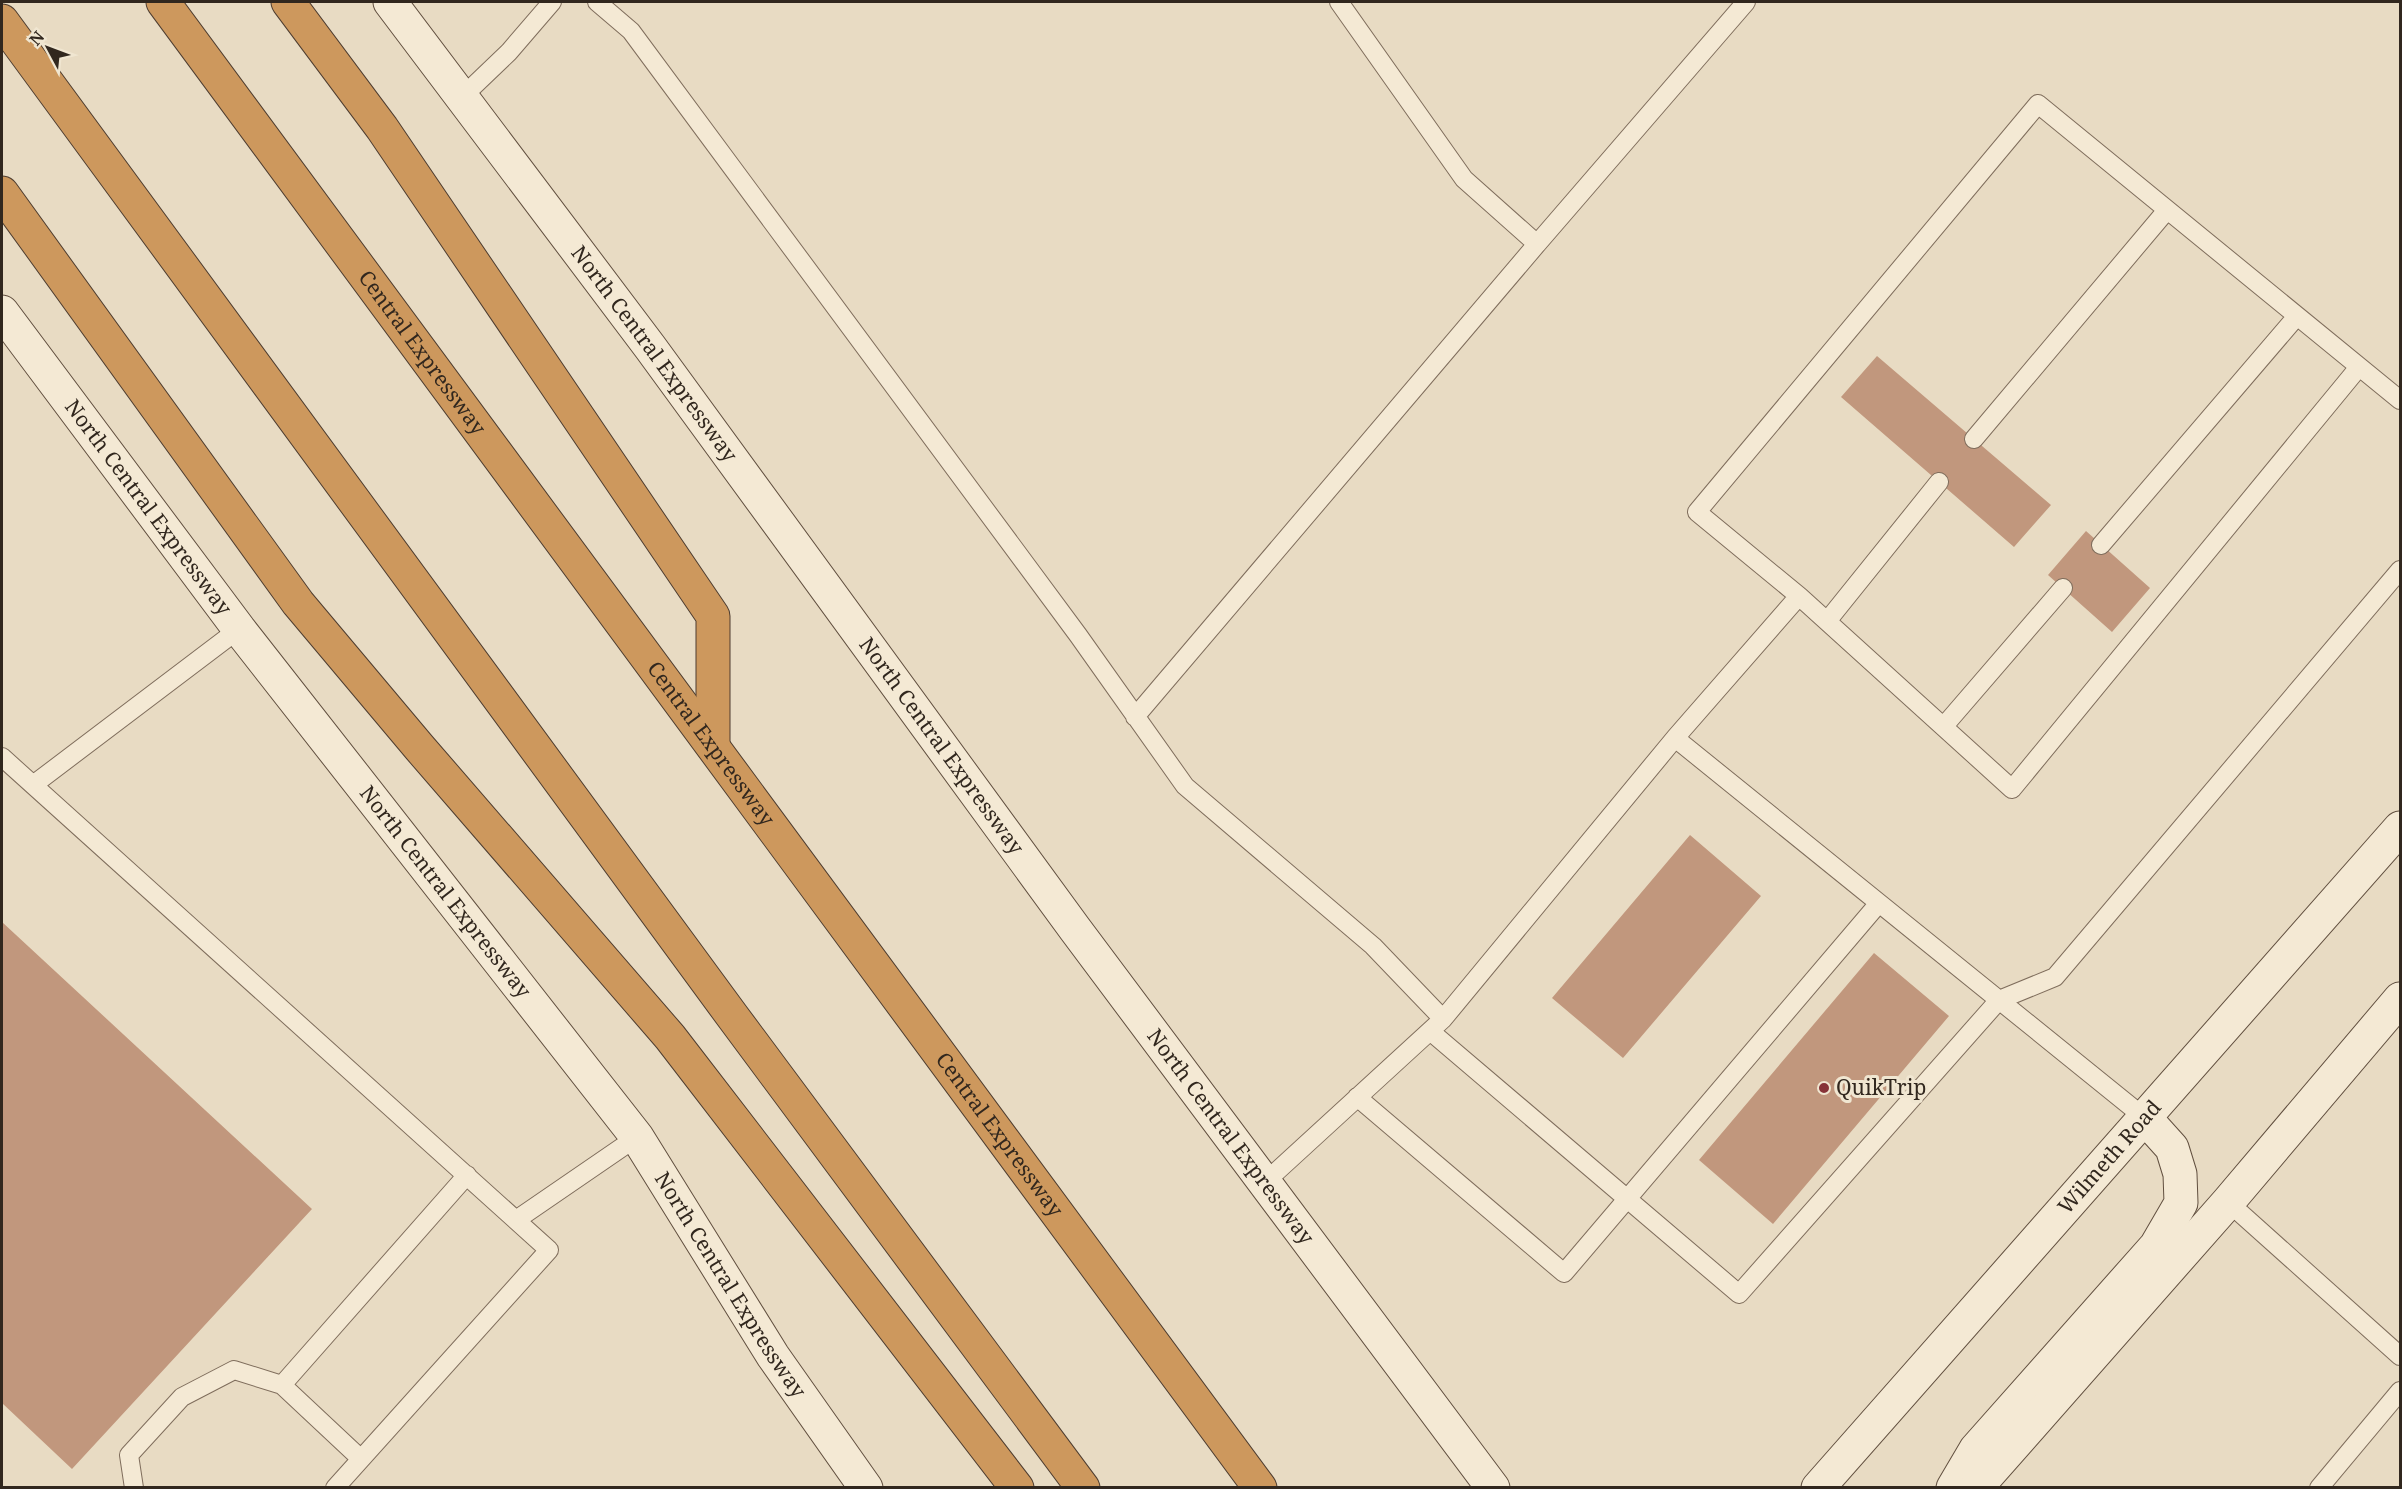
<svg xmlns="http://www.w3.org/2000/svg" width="2402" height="1489" font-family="'Noto Serif',serif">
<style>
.building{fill:#c1977d}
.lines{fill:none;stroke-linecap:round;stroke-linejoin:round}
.service-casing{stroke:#7f6d5c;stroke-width:20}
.secondary-casing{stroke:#614f3f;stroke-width:35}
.motorway-casing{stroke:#4e3d30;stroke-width:35}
.service{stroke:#f4e9d4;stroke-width:18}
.secondary{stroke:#f4e9d4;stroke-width:33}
.motorway{stroke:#cd985d;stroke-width:33}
.poi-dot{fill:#873337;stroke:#f0e6d1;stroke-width:2}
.labels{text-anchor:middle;stroke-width:6;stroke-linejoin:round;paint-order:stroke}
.street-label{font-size:21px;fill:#31271e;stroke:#f0e6d1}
.poi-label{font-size:21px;fill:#31271e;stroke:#f0e6d1;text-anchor:start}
</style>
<rect width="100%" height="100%" fill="#e8dbc3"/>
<path class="building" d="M1877,356l174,149 -37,42 -173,-150z
M2086,531l64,57 -38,44 -64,-57z
M1690,835l71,61 -138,162 -71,-60z
M2,922l310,287 -240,260 -70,-66z
M1874,953l75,63 -176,208 -74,-64z"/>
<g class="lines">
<g class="service-casing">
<path id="service" d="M597,2l34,29 447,604 107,151 188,160 70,73
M462,97l47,-45 43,-50
M1537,244l209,-242
M1974,439l193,-229
M2101,545l196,-229
M1799,596l213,193 347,-422
M1828,620l111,-138
M1135,717l402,-473 -73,-65 -125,-177
M1944,726l119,-138
M1675,738l124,-142 -102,-84 341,-408 362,296
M2,757l547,493 -214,238
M33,785l206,-156
M1430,1031l309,263 260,-294 56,-23 345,-407
M1357,1097l207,176 315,-370
M1264,1183l179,-164 232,-281 470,380
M2228,1202l172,154
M516,1220l121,-83
M282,1385l185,-210
M134,1488l-5,-33 53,-58 52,-27 48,15 79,74
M2319,1488l81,-97"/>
</g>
<g class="secondary-casing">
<g id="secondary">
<path id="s1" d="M390,2l260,345 425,582 418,559"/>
<path id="s2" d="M2,312l237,317 398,508 136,219 93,132"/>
<path id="s3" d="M1818,1488l582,-660"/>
<path d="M1953,1488l23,-39 180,-203 25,-43 -1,-29 -8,-26 -27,-30"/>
<path d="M1976,1488l252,-286 172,-203"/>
</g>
</g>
<g class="motorway-casing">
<g id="motorway">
<path id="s4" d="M163,2l1097,1486"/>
<path d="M288,2l94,126 331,488v130"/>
<path d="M2,21l731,996 350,471"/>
<path d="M2,193l296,410 121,144 251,290 347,451"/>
</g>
</g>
<use href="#service" class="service"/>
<use href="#secondary" class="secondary"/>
<use href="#motorway" class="motorway"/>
</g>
<circle class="poi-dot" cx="1824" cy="1088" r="6"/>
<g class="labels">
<g class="street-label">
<text dy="7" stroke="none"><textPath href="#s4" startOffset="436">Central Expressway</textPath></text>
<text dy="7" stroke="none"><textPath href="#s1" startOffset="440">North Central Expressway</textPath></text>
<text dy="7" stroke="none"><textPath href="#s2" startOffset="244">North Central Expressway</textPath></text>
<text dy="7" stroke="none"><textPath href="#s4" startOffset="922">Central Expressway</textPath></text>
<text dy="7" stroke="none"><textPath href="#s1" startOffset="926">North Central Expressway</textPath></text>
<text dy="7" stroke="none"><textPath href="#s2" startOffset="730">North Central Expressway</textPath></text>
<text dy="7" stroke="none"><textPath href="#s4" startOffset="1408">Central Expressway</textPath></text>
<text dy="7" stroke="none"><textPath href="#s1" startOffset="1412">North Central Expressway</textPath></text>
<text dy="7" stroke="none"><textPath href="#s3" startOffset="441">Wilmeth Road</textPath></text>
<text dy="7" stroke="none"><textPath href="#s2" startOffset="1216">North Central Expressway</textPath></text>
</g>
<g class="poi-label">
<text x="1836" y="1095">QuikTrip</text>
</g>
</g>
<rect width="2402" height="1489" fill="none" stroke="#31271e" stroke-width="6"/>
<g transform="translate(48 48) rotate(311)" stroke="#f0e6d1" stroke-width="4.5" paint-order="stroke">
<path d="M0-4.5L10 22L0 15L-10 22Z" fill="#31271e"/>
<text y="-9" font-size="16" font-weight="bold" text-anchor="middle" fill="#31271e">N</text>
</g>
</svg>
